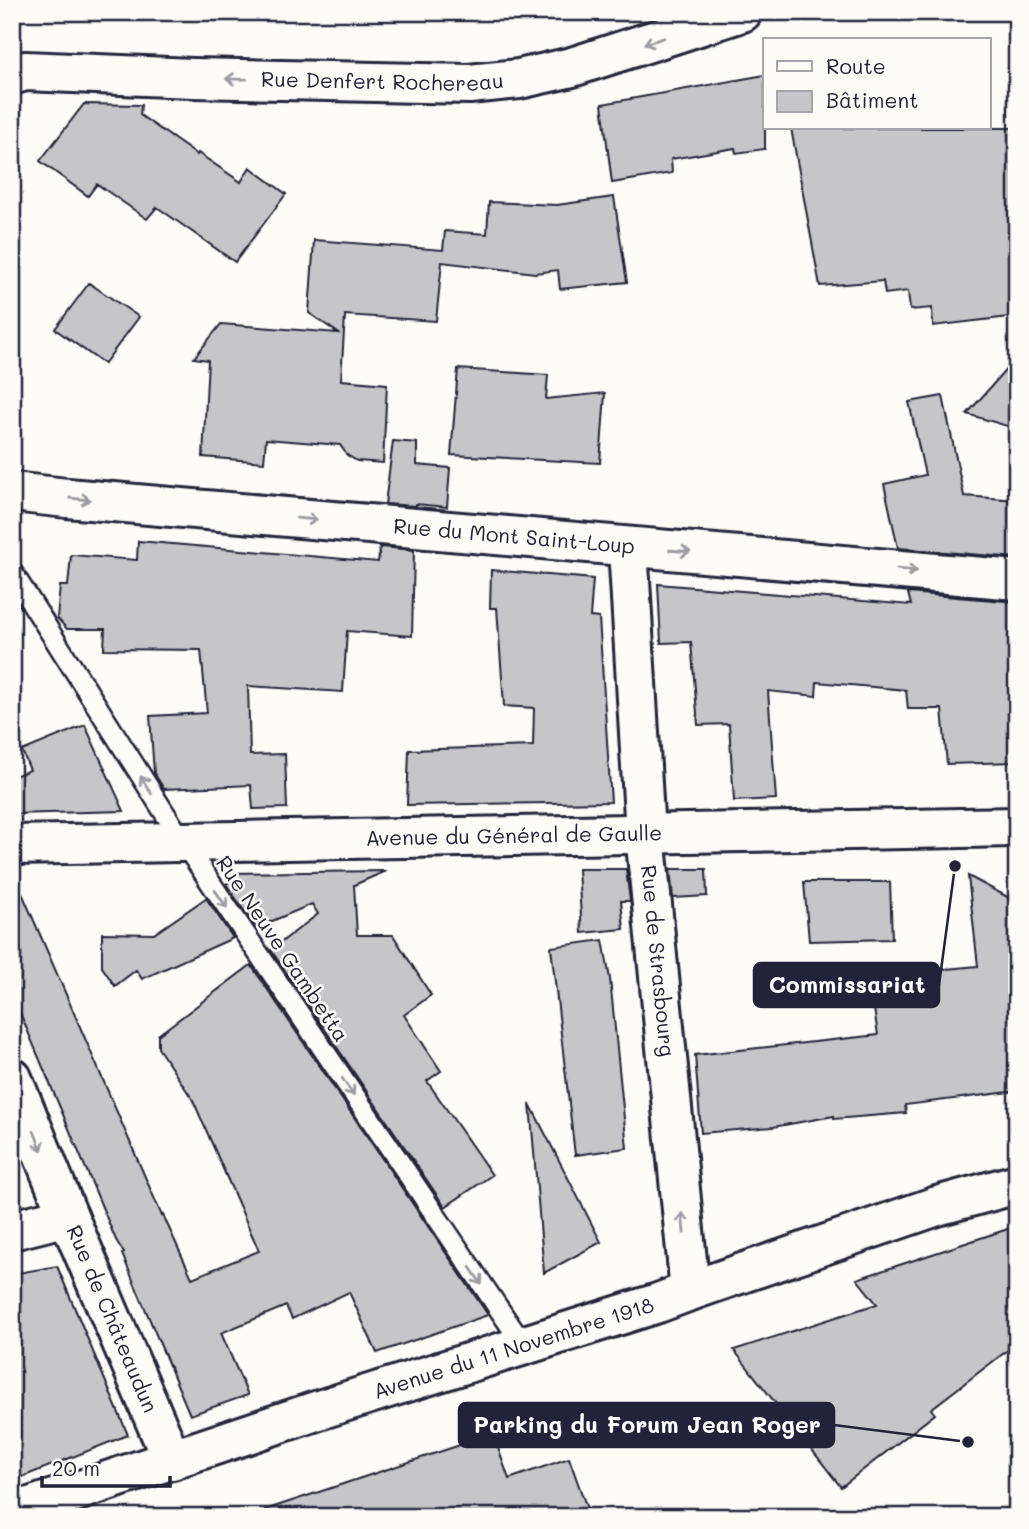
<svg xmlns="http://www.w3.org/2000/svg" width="1029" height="1529" font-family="Mali,sans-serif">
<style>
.building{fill:#c6c6c8;stroke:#22223b;stroke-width:2}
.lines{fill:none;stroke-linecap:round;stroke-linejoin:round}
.service-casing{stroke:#22223b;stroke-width:24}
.minor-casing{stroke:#22223b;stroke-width:44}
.secondary-casing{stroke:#22223b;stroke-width:44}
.service{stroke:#fdfcf7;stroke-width:19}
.minor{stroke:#fdfcf7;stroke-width:38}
.secondary{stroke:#fdfcf7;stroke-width:38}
.oneway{stroke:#9a9aa2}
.labels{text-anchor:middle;stroke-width:5;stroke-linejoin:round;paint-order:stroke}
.street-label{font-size:21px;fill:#22223b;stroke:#fdfcf7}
.leader{fill:none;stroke:#22223b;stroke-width:2.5}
.callout-dot{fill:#22223b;stroke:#fdfcf7;stroke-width:2.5}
.callout{fill:#22223b;stroke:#22223b;stroke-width:2.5}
.callout-label{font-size:23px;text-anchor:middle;font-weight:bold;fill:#fff}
</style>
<rect width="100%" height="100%" fill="#fdfcf7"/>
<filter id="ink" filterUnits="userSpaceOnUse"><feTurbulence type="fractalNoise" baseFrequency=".0143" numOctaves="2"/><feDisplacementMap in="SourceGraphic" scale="14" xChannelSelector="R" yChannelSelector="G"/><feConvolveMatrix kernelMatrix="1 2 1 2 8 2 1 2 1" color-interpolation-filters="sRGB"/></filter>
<g filter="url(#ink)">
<path class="building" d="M765,75v74l-29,4 -1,-5 -64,11 1,14 -60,10 -10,-79z
M84,104l57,1 -1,10 57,40 1,-2 43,29 9,-15 36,27 -51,68 -78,-55 -10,12 -50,-35 -9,12 -48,-35z
M791,128h226v188l-84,10 -1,-18 -22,2 -2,-19 -23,3 -2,-13 -63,5z
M614,197l13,85 -67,7 -2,-19 -23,3 -93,-11 -6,59 -91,-6 -4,65 46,4 -4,79 -26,-2 -10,-6 -7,-10 -74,-6 -2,23 -61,-5 5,-97 -14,-2 27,-34 117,9 -29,-20 5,-73 129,10 2,-19 42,3 2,-32 68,3z
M89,283l50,34 -35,47 -49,-35z
M1017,357v72l-50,-15z
M458,369l90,6 -2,24 59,-6 -5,70 -149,-8z
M943,396l21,100 53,4v58l-119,-10 -14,-64 41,-9 -16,-73z
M393,441l24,2v22l33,3 -3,39 -31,-3v2l-31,-2z
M138,541l240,21 2,-15 34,3 -2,86 -65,-5 -4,61 -95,-6 2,69 35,-1 2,54 -34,1 -2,-24 -87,4 -10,-16 -4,-57 57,-3 -6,-63 -97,-1 1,-20h-38l-10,-11 3,-32h8l3,-31 66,5z
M491,570l102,9 -3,38 9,1 12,184 -204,3 2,-55 124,-4 1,-38 -30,-2 -7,-98h-7z
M658,584l253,21 -3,-12 109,9v160l-70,2 -5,-55h-34l-2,-19 -89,-8 -1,14 -48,-5 8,108 -42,2 -5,-77 -31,1 -7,-83 -30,1z
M85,725l39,86 -112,3v-37l18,-7 -8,-19z
M578,869h48l4,32h-9l3,28 -42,4z
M670,869h36l1,27 -34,2z
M12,870l150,346 1,-1 29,63 67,-27 -66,-151 -35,-52v-13l93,-70 237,350 -111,38 -28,-61 -57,27 -6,-13 -65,27 27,62 -58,20 -68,-161 2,-1 -8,-13 -104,-246z
M386,871l-32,14 3,50h36l38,60 -27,20 37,56 -14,10 65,94 -47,32 -174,-257 47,-36 -6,-10 -56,24 -30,-44 3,-2 3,-9z
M968,876l47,25 2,15v175l-112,14 1,8 -72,6v-3l-61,11 -72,6 -6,-78 183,-20 -9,-59 109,-10z
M804,882h86l2,57 -83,2z
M206,898l27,40 -91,41 -6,-9 -21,16 -13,-19v-34l52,1z
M603,940l7,39 17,169 -52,7 -24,-208z
M530,1104l71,138 -57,31z
M1017,1226v117l-86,66 4,5 -94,73 -107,-137 143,-46 -20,-25z
M57,1266l71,169 -116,46v-207z
M493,1434l16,45 60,-21 21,59h-324l-1,-7z"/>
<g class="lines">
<g class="service-casing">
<path id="service" d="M12,572l171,270 341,504"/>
</g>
<g class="minor-casing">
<g id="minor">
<path id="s1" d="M12,75l13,-4 168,7 276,6 50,-5 53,-12 170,-55"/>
<path id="s2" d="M12,492l55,6 950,82"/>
<path id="s3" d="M628,547l17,287 45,457"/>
<path id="s4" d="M12,1078l56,138 104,244"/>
<path d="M12,1230l56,-14"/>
<path id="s5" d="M12,1513l310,-104 336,-106 32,-12 247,-85 80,-22"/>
</g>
</g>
<g class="secondary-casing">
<g id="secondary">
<path id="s6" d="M12,845l1005,-18"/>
</g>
</g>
<use href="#service" class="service"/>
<use href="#minor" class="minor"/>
<use href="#secondary" class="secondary"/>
</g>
<defs><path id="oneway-shaft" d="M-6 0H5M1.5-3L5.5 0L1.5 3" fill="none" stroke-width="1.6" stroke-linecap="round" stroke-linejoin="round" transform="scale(1.75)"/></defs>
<g class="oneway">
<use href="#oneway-shaft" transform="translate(654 41) rotate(162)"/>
<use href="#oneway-shaft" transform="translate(236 79) rotate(-179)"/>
<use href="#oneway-shaft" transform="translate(80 499) rotate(5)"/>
<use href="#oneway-shaft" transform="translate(307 519) rotate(5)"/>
<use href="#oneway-shaft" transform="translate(680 551) rotate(4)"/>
<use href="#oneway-shaft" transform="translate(907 570) rotate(5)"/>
<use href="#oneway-shaft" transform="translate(146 785) rotate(-122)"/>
<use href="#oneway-shaft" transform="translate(221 899) rotate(56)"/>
<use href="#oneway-shaft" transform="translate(348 1087) rotate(56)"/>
<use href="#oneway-shaft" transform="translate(38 1141) rotate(68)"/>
<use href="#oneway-shaft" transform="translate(683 1223) rotate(-96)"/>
<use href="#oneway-shaft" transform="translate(476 1276) rotate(56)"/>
</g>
</g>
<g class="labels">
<g class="street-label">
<text dy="7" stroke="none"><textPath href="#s1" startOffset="371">Rue Denfert Rochereau</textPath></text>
<text dy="7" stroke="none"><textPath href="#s2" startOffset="504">Rue du Mont Saint-Loup</textPath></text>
<text dy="7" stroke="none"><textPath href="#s6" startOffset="502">Avenue du Général de Gaulle</textPath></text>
<text transform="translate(282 949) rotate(56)" y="7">Rue Neuve Gambetta</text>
<text dy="7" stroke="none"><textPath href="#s3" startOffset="415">Rue de Strasbourg</textPath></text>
<text dy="7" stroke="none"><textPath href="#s4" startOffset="261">Rue de Châteaudun</textPath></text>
<text dy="7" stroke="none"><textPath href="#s5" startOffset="528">Avenue du 11 Novembre 1918</textPath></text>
</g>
</g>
<path class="leader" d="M955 866L939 985M968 1442L834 1425"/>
<g class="callout-dot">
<circle cx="955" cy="866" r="7"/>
<circle cx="968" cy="1442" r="7"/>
</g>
<g class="callout">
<rect x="754" y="963" width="185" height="44" rx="7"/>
<rect x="459" y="1403" width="375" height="44" rx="7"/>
</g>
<g class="callout-label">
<text x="847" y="993">Commissariat</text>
<text x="647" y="1433">Parking du Forum Jean Roger</text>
</g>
<rect width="1029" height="1529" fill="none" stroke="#fdfcf7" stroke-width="42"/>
<rect x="21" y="21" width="987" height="1487" fill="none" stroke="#22223b" stroke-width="2.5" filter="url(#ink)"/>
<rect x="763" y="38" width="228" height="91" fill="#fdfcf7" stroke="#a5a5ac" stroke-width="2"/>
<rect x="777" y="61" width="35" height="10" fill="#fdfcf7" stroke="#a5a5ac" stroke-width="2"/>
<text x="826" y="74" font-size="21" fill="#22223b">Route</text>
<rect x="777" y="91" width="35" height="21" fill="#c6c6c8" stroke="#a5a5ac" stroke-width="2"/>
<text x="826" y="108" font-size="21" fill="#22223b">Bâtiment</text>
<path d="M42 1476v10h128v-10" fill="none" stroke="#22223b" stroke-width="3.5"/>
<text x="52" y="1476" font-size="21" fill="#22223b" stroke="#fdfcf7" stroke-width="5" paint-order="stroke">20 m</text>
</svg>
